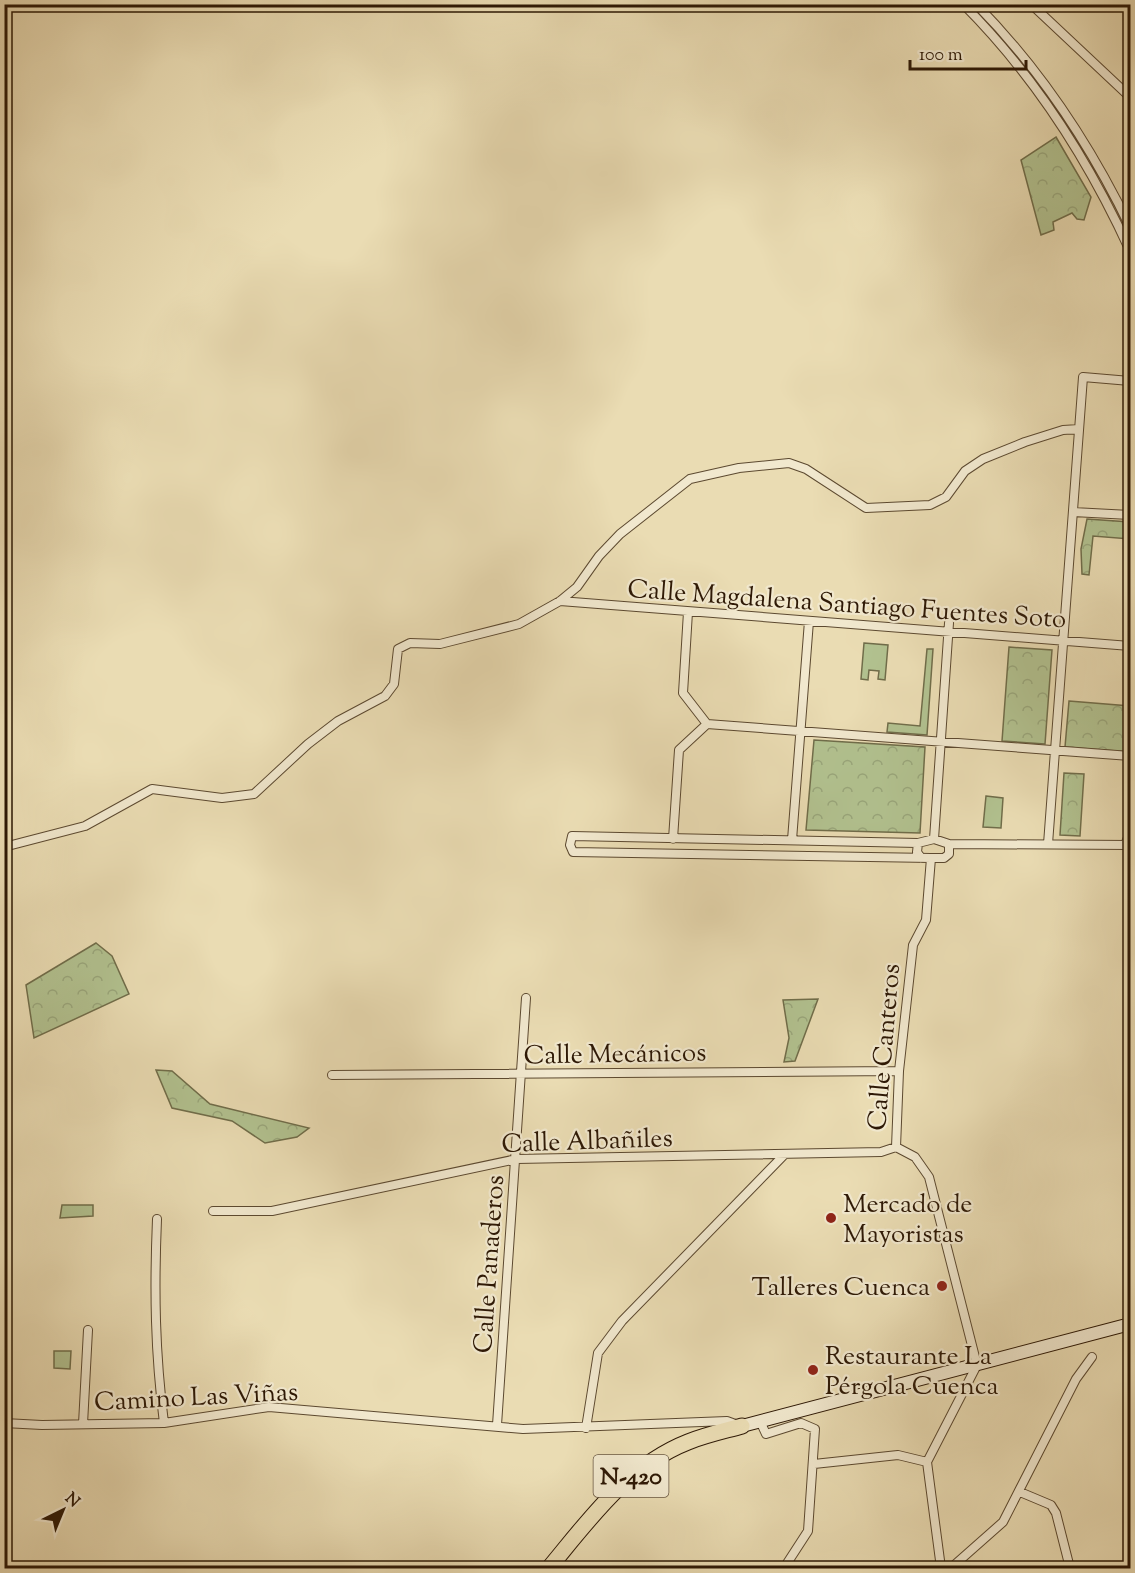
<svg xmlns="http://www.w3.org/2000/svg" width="1135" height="1573" font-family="'Sorts Mill Goudy',serif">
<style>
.forest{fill:url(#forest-crowns);stroke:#706d4a;stroke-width:1.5}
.garden{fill:#b2c290;stroke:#706d4a;stroke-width:1.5}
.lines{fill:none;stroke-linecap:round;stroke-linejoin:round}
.street-casing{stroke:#5c4930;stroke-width:10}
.secondary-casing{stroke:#2d1805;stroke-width:14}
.highway-casing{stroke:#2d1805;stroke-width:17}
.street{stroke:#f1e8ce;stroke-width:8}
.secondary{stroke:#f1e8ce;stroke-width:12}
.highway{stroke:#eadcb3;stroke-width:15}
.poi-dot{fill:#8f2418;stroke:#f1e8ce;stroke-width:2}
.labels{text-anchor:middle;stroke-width:4.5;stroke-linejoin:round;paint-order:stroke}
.shield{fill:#f1e8ce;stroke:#685641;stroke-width:1.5}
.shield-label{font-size:24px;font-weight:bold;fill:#2d1805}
.street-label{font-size:26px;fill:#2d1805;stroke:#f1e8ce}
.poi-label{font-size:26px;fill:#2d1805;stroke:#f1e8ce;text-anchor:start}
</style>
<defs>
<pattern id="forest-crowns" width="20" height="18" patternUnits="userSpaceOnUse" patternTransform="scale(1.5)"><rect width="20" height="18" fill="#b2c290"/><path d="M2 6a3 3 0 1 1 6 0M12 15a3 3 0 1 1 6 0" fill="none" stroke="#99a67b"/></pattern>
</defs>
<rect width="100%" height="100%" fill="#eadcb3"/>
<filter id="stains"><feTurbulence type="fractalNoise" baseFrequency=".00333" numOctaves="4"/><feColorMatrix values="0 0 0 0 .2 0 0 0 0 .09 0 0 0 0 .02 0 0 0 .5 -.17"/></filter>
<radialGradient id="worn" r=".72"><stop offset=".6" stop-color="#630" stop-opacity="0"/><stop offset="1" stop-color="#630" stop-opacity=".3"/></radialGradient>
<path class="forest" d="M1056,137l35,60 -7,23 -7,-1 -5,-6 -19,9 1,8 -13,5 -20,-75z
M1087,519l43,3v17l-37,-3 -4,39 -7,-1 -1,-25z
M1009,647l43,3 -7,94 -43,-3z
M1069,701l61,5v46l-65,-5z
M814,740l111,7 -5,86 -114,-3z
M1064,773l20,1 -4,62 -20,-1z
M96,943l16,13 17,38 -95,44 -8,-53z
M818,999l-23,62 -11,1 5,-24 -6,-38z
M156,1070l16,1 38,33 99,24 -12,9 -32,6 -33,-22 -60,-13z"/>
<path class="garden" d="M864,643l24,2 -3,35 -7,-1 1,-8 -10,-1 -1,10 -7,-1z
M927,649h6l-6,86 -40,-3 1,-9 32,3z
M986,796l17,2 -2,30 -18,-1z
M62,1205h31v11l-33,2z
M54,1351h17l-1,18 -16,-1z"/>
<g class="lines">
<g class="street-casing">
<path id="street" d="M963,4c72,72 125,155 167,247
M976,4c65,66 114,140 154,223
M1031,4l99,93
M1073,512l57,3
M560,601l570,45
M707,724l423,32
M673,839l6,-89 28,-26 -24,-31 5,-81
M934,839l15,-216
M792,840l17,-219
M918,843l-346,-7 -2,9 3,7 358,6h13l5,-4v-10l-15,-5 -16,4 -1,9 4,6
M949,844l181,1
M1048,844l35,-467 47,4
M1125,845l5,-12
M4,847l81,-21 67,-37 70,9 32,-4 54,-50 30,-23 47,-25 9,-12 4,-35 12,-6 30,1 79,-20 41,-23 17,-14 22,-31 21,-22 70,-55 49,-11 50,-5 17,6 60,39 64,-3 16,-8 19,-26 18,-12 42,-17 38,-12 16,-1
M931,858l-5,62 -13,25 -14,126 -3,76 19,10 14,20 48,188 -50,97 14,106
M332,1075l567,-4
M213,1211h59l245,-52 364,-7 15,-5
M157,1219c-3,72 -2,133 7,204
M760,1421l6,13 35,-11 14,6 -7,102 -24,37
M4,1423l38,2 122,-2 105,-16 254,22 204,-8 11,4
M83,1424l5,-94
M497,1425l29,-427
M586,1428l12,-75 24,-32 161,-165
M814,1464l84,-9 29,7
M1020,1492l31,13 5,8 14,55
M951,1568l52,-46 73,-143 16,-22"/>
</g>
<g class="secondary-casing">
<path id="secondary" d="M742,1426l388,-102"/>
</g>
<g class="highway-casing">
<path id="highway" d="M549,1568c40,-48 78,-102 139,-126 17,-7 36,-11 54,-16"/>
</g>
<use href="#street" class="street"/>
<use href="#secondary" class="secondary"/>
<use href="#highway" class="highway"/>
</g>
<g class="poi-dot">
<circle cx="831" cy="1218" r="6"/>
<circle cx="942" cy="1286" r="6"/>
<circle cx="813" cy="1370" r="6"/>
</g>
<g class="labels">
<rect class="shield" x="593.5" y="1455" width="75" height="42" rx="4.5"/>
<g class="shield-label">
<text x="631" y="1484">N-420</text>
</g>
<g class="street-label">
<text transform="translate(847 603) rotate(4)" y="9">Calle Magdalena Santiago Fuentes Soto</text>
<text transform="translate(883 1047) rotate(-85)" y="9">Calle Canteros</text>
<text transform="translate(615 1053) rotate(-1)" y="9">Calle Mecánicos</text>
<text transform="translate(587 1140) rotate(-2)" y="9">Calle Albañiles</text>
<text transform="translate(488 1264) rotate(-86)" y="9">Calle Panaderos</text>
<text transform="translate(196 1396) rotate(-3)" y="9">Camino Las Viñas</text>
</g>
<g class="poi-label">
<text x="843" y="1212">Mercado de<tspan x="843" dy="30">Mayoristas</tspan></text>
<text x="930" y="1295" text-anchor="end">Talleres Cuenca</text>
<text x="825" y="1364">Restaurante La<tspan x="825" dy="30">Pérgola Cuenca</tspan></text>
</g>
</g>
<rect width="1135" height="1573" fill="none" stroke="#eadcb3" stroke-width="24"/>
<rect x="6" y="6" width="1123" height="1561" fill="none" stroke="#2d1805" stroke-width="3"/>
<rect x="12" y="12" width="1111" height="1549" fill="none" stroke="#2d1805" stroke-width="1.5"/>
<g transform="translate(63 1510) rotate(43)" stroke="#f1e8ce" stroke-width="4.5" paint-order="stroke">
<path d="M0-4.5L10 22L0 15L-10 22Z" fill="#2d1805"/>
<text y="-9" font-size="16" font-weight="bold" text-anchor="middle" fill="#2d1805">N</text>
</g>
<path d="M910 60v9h116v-9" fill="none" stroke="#2d1805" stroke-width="3"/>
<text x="919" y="60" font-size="18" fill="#2d1805" stroke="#f1e8ce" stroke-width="4.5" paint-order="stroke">100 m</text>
<rect width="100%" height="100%" filter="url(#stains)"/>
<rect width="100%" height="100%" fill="url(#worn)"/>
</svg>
